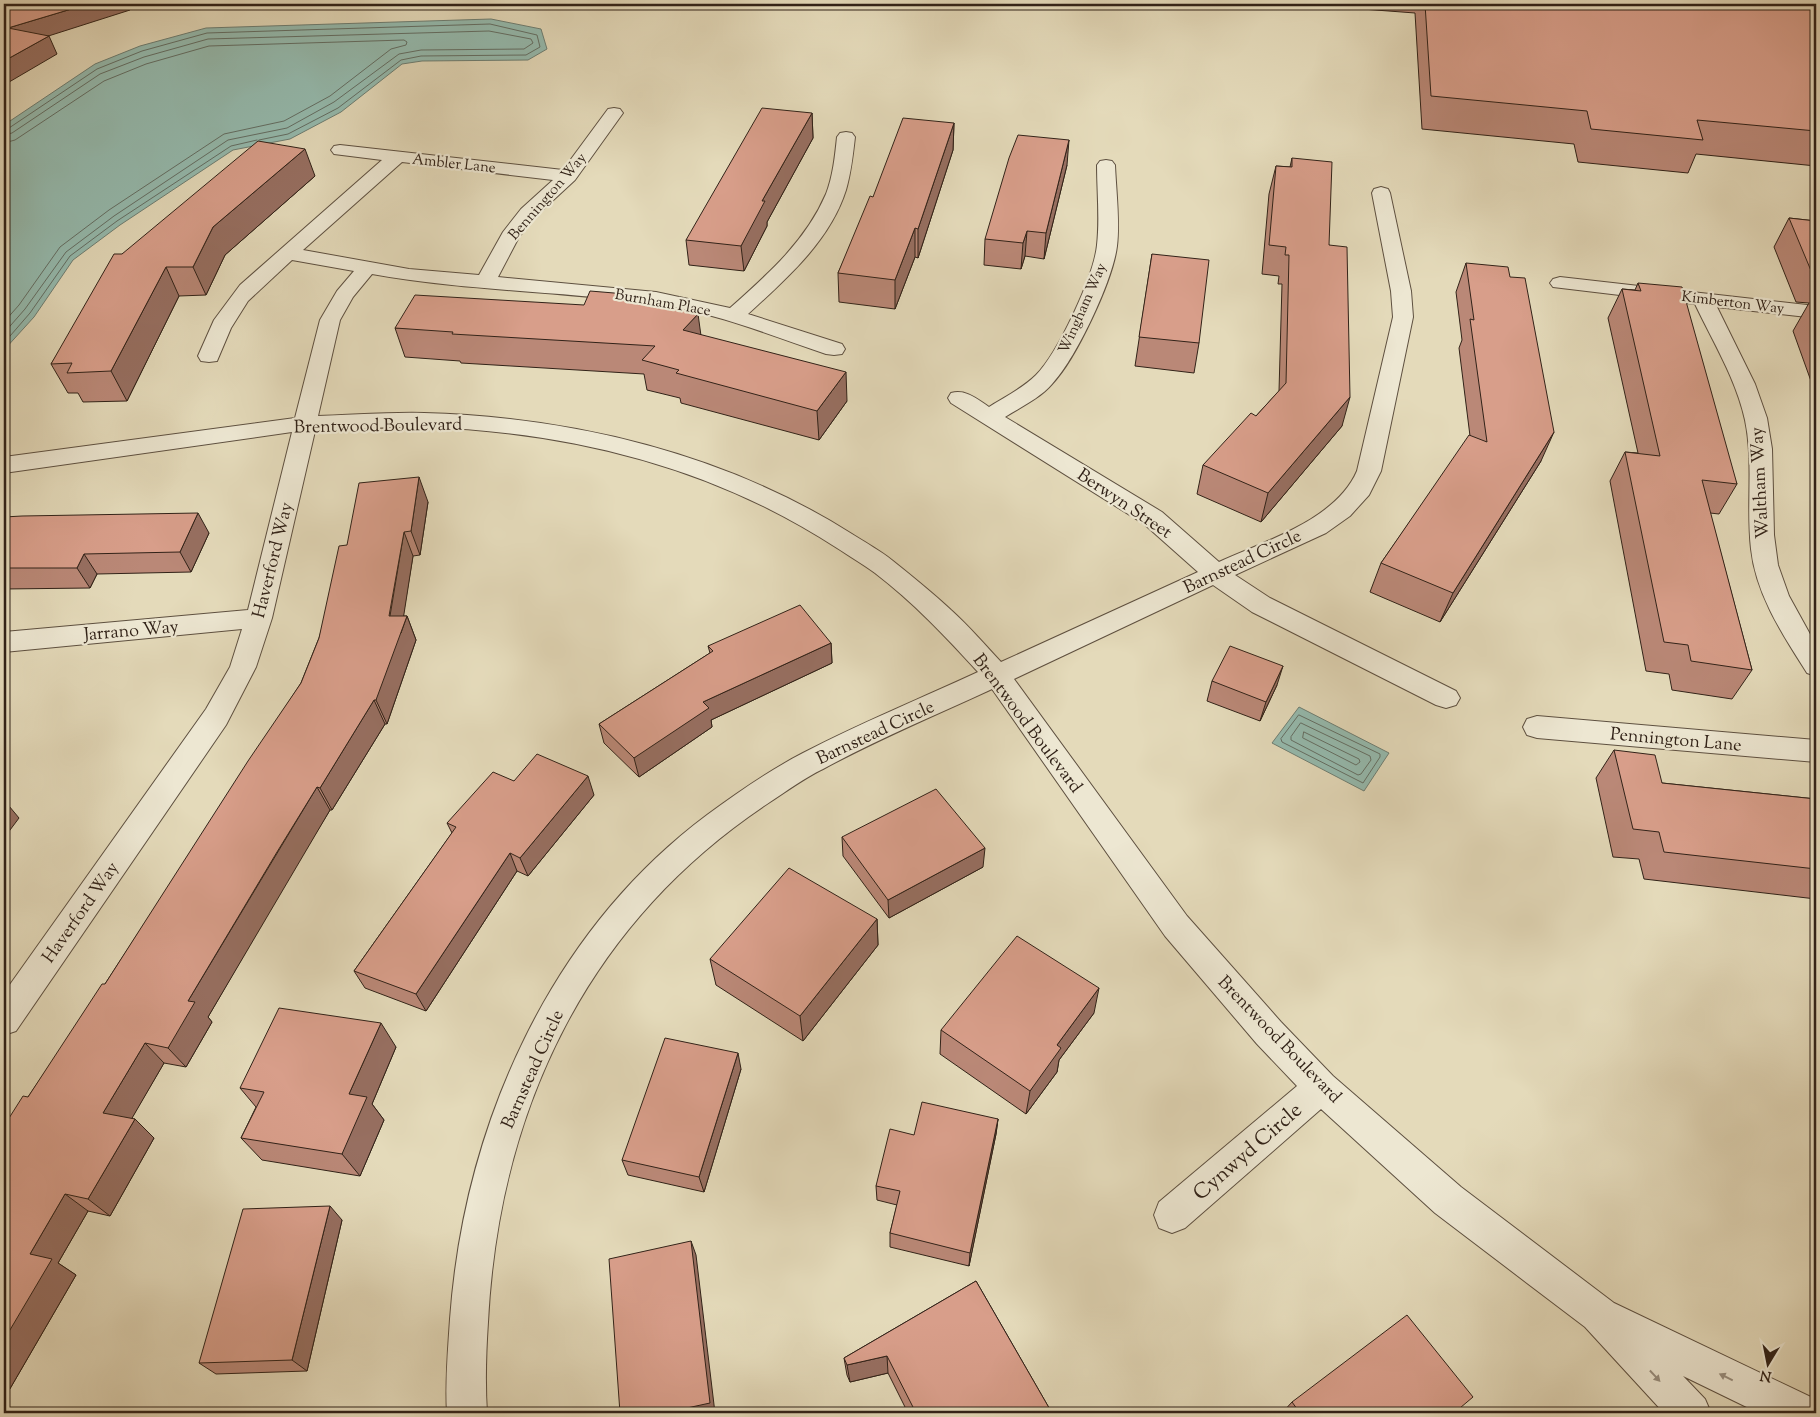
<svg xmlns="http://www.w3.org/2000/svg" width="1820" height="1417" font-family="'Sorts Mill Goudy',serif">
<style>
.water{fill:#95bbaf;stroke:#6d7e73}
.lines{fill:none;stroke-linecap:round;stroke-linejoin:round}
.shore{stroke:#636e64;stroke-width:1}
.street-casing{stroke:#5e5040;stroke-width:2}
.street{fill:#ede7d2;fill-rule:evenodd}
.wall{fill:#ba8877;stroke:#312218}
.shaded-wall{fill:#976f61;stroke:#312218}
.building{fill:#d89e8a;stroke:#312218}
.oneway{fill:#988e7e}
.labels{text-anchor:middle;stroke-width:4.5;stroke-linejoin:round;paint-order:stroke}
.far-street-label{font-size:15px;fill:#312218;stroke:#ede7d2}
.street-label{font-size:18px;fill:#312218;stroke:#ede7d2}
.near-street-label{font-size:21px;fill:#312218;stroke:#ede7d2}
</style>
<rect width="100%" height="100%" fill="#e4daba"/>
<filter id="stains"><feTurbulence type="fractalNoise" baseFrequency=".004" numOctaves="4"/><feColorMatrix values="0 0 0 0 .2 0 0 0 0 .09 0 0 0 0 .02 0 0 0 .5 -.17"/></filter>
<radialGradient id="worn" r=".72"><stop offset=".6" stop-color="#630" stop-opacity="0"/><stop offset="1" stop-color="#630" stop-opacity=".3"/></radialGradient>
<path class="water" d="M491,19l50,10 6,20 -19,11 -106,1 -20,3 -61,48 -51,27 -57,11 -113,75 -47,35 -39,57 -30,33v-225l91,-61 45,-18 66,-18z
M1299,707l90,46 -25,38 -92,-48z"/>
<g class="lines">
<path class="shore" d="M4,129l5,-1 88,-59 45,-18 65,-18 283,-9 47,11 3,12 -14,8 -105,1 -20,4 -63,48 -50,26 -29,6
M4,135l8,-2 88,-59 44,-17 64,-18 281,-8 42,8 2,4 -9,6 -103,1 -22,4 -65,48 -47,26 -59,12 -114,76 -48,36 -41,57 -21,24
M4,143l11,-3 89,-59 42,-17 63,-18 195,-6 3,2 -1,3 -15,4 -61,47 -46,25 -60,13 -115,76 -49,37 -41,58 -15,17
M4,343l26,-30 40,-57 47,-35 114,-75 26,-6
M1299,715l81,39v3l-17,26 -81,-41 -1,-3z
M1301,723l69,33 1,4 -10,14 -3,1 -67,-35v-3z
M1304,732l55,27 1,3 -4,3 -53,-27z"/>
<g class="street-casing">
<path id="street" d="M614,108l6,1 3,4 -48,67 -40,37 -16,20 -21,40 158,15 74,16c37,-33 76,-67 96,-114 7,-18 9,-38 11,-57l3,-4 6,-1 6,1 3,4c-2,18 -4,36 -9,53 -16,51 -60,89 -98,124l94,30 3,5 -3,5 -8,1 -8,-1c-56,-19 -112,-42 -171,-50 -94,-13 -189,-13 -283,-30l-19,23 -13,23 -22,96c35,-1 71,-4 106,-3 149,4 302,41 428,121 14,9 29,17 41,27 20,16 40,32 58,49 18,16 34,35 50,52l197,-90 -54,-48 -193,-121 -3,-5 3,-5c15,-4 26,6 38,14 16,-10 34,-19 47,-32 22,-22 58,-99 61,-130 3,-26 0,-54 0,-80l3,-4 6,-1 6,1 3,4c1,25 5,56 2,81 -4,34 -41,113 -65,138 -12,14 -31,23 -47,33l157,95 57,50c46,-21 117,-42 138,-91l36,-154 -2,-26 -19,-98 2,-4 7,-2 7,2 2,4 21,98 2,26 -32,154 -12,24 -19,21 -24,17 -91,42 35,23 186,93 4,7 -4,7 -10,3 -10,-3 -184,-93 -39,-27 -199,94 173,237 94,106 52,54 128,111 153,116 201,96 1,14h-57l-76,-37 22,23 6,14h-47l-79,-86 -150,-114 -114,-104 -136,119 -13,5 -13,-5 -5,-13 5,-13 138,-116 -40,-42 -92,-108 -173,-247c-56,26 -114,50 -169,80 -19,9 -36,22 -53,33 -182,120 -271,306 -282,520 -2,30 -3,61 -1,91h-40c-2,-31 1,-63 3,-94 14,-193 99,-386 257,-504 30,-22 63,-45 96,-62 57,-30 117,-54 175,-81 -32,-35 -65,-70 -103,-99 -12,-9 -26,-17 -38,-25 -124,-81 -266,-116 -412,-121 -37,-1 -74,3 -110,4l-43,187 -16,49 -30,58 -210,306 -12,4v-42l202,-284 24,-42 12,-38 -238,23v-20l244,-22 44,-178 -288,41v-16l291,-39 25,-98 17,-29 17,-20 -62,-11 -44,41 -17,27 -14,33 -8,1 -8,-1 -3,-5 16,-36 26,-35 142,-125 -48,-6 -3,-4 3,-4 6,-1 223,25 45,-61zM402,162l151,18 -32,29 -18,23 -24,43 -70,-6 -106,-19z
M1560,277l256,29v12l-99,-11 38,77 12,34 5,31 2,86 4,30 11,31 27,49v31l-9,-3c-24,-38 -51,-78 -56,-124 -5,-43 3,-86 -6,-129 -9,-41 -32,-78 -50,-116l-142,-17 -3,-4 3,-4z
M1537,716l279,24v22l-279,-24 -10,-3 -4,-8 4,-8z"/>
</g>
<use href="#street" class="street"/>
</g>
<path class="wall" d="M1349,4h467v162l-120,-12 -8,19 -110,-11 -4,-18 -152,-15 -7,-116 -66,-5z
M812,113l1,25 -46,84v4l-23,45 -55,-6 -3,-25z
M954,123l-1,27 -35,108 -3,-1 -20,52 -56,-7 -1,-29 35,-76z
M1292,158l37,87 13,181 -81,96 -64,-28 6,-29 53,-49 23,-25 3,-107h-4l1,-8 -17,-2 7,-80 7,-28 14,1z
M1067,165l-23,94 -19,-3 -4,13 -37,-4 1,-26z
M315,176l-90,79 -19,40 -27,1 -52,105 -44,1 -5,-9h-10l-17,-29 71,-110z
M1789,218l27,3v174l-23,-64 16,-28 -13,-1 -22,-55z
M1152,254l47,89 -5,30 -59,-7z
M1466,263l75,198 -101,161 -70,-30 11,-29 89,-127 -11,-88 3,-8 -6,-48z
M1638,283l99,201 -18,30 -9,-1 42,157 -20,29 -60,-9 -3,-16 -23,-3 -36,-190 15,-29 13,1 -30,-135 14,-29 13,1z
M395,328l306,7 146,66 -28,39 -138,-37 -1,-5 -33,-8 -3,-16 -183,-11 -1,-2 -55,-4z
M428,502l-8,53 -7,1 -10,60h4l9,24 -29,84h-2l-53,86h-2l-39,64 -83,143 4,5 -26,45 -22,-4 -33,56h4l19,19 -44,78 -22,-5 -30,52 18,12 -72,124 24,-302 77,-113 196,-301 18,-45 28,-93z
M4,517l205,16 -18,39 -94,2 -7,14 -86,1z
M831,643l1,20 -121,57 1,7 -73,50 -35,-34 -5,-19 111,-71 -2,-7z
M1212,681l65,4 -17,36 -53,-20z
M1614,750l48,33 154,16v100l-172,-20 -5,-20 -26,-2 -17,-79z
M514,781l80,14 -66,81 -11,-5 -91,140 -61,-23 -11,-17 98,-138 -5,-10z
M842,837l141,30 -94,51 -46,-62z
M877,919l1,26 -75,96 -87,-56 -6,-26z
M1094,1013l-35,47 -2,12 -31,42 -86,-60 1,-24z
M396,1047l-24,57 12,16 -24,56 -98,-16 -21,-22 15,-31 -16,-19z
M741,1069l-37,123 -76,-17 -6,-15z
M998,1119l-2,15 -27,132 -79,-19v-14l7,-28 -20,-5 -1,-14 38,-51z
M342,1220l-35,151 -91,3 -17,-11z
M976,1281l76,132h-144l-20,-40 -38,9 -3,-7 -3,-17z
M1292,1402l162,11h-172z"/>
<path class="shaded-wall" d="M88,4h40l2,6 -113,36 -9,-18z
M49,36l8,18 -53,31v-24z
M812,113l1,25 -46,84v4l-23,45 -3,-25 21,-45z
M954,123l-1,27 -35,108v-29z
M1069,140l-2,25 -23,94 2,-26z
M305,149l10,27 -90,79 -19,40 -13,-28 20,-40z
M915,228v29l-20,52v-29z
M1027,231l-2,25 -4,13 2,-26z
M166,267l13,29 -52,105 -16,-30z
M698,314l4,29 -19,-13z
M846,372l1,29 -28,39 -2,-29z
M1350,397l-8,29 -81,96 7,-29z
M1554,432l-13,29 -101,161 13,-29z
M419,477l9,25 -8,53 -9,-24z
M198,513l11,20 -18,39 -11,-20z
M404,532l9,24 -12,77 6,-17 9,24 -29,84 -11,-24z
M84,554l13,20 -7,14 -13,-20z
M831,643l1,20 -121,57 1,7 -73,50 -5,-19 69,-56z
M1283,666l-6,19 -17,36 6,-19z
M374,700l11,24 -53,86 -12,-22z
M588,776l6,19 -66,81 -8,-18z
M317,787l13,23 -122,207 4,5 -26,45 -18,-19 20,-47z
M4,800l15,18 -15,20z
M985,848l-2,19 -94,51 -1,-18z
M510,853l7,18 -91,140 -10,-17z
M877,919l1,26 -75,96 -3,-25z
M1099,988l-5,25 -35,47 -2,12 -31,42 4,-23 27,-46z
M381,1023l15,24 -24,57 12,16 -24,56 -18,-22 7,-60z
M145,1043l19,20 -40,69 -21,-19z
M738,1053l3,16 -37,123 -5,-15z
M135,1119l19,19 -44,78 -22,-17z
M998,1119l-2,15 -27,132 1,-13z
M65,1194l23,17 -30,52 18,12 -72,124v-59l26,-86z
M330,1206l12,14 -35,151 -15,-11z
M691,1241l5,14 19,158h-51z
M887,1356l1,17 -38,9 -3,-17z"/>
<path class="building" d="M4,4h84l-80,24 41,8 -45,25z
M1425,4h391v127l-119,-11 6,20 -112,-11 -4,-18 -156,-15z
M762,108l50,5 -50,88h3l-24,45 -55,-6z
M903,118l51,5 -36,106 -3,-1 -20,52 -57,-7 32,-77 3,1z
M1018,135l51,5 -23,93 -19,-2 -4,12 -38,-4 24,-81z
M258,141l47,8 -92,78 -20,40h-27l-55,104 -44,2 5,-10 -21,1 63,-110h8z
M1292,158l40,4 -3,83 18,2 3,150 -82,96 -65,-28 48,-52 5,3 30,-33 3,-128h-4l1,-8 -17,-2 7,-79 16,1z
M1789,218l27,3v52h-4z
M1152,254l57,6 -10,83 -60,-6z
M1466,263l42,4 2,10 15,1 29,154 -101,161 -72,-30 88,-128 18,7 -17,-123 4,1z
M1638,283l44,4 55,197 -35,-4 50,190 -61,-9 -3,-16 -24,-3 -39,-190 35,4 -38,-167 19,2z
M590,291l24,2 84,21 -15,16 163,42 -29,39 -141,-38 3,-3 -37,-10 13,-14 -203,-12 1,-2 -58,-4 20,-33 169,10z
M1810,302l6,1v16z
M419,477l-8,54 -7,1 -15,84h18l-31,84h-2l-54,88 -3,-1 -40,65 -89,149 7,1 -27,46 -23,-5 -42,70 32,6 -47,80 -23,-5 -35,60 22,5 -48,81v-214l19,-30 5,1 74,-113h3l143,-223 53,-78 18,-45 20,-92 8,-1 12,-62z
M198,513l-18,39 -96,2 -7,14h-73v-51l18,-1z
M800,605l31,38 -128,59 6,6 -75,50 -35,-34 114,-73 -5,-5z
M1230,646l53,20 -17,36 -54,-21z
M1614,750l41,5 7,28 154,16v70l-152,-17 -5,-20 -26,-3z
M537,754l51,22 -68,82 -10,-5 -94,141 -62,-23 102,-144 -9,-4 46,-51 21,9z
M936,789l49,59 -97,52 -46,-63z
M789,868l88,51 -77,97 -90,-57z
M1017,936l82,52 -42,57 4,3 -31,43 -89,-61z
M279,1008l102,15 -32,71 18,3 -25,57 -101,-16 23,-46 -24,-4z
M665,1038l73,15 -39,124 -77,-17z
M922,1102l76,17 -28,134 -80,-20 10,-42 -24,-5 14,-57 24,6z
M330,1206l-38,154 -93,3 44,-154z
M691,1241l19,162 -46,10h-44l-11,-154z
M976,1281l76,132h-136l-29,-57 -40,9 -3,-7z
M1407,1315l66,82 -19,16h-154l-8,-11z"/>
<defs><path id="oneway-solid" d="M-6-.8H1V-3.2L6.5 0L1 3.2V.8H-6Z" transform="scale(1.25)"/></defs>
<g class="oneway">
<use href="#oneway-solid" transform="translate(1655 1376) rotate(47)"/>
<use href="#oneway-solid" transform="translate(1726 1377) rotate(-154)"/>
</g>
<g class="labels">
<g class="far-street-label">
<text transform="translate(454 163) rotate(6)" y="5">Ambler Lane</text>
<text transform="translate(547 196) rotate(-49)" y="5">Bennington Way</text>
<text transform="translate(663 302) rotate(10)" y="5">Burnham Place</text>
<text transform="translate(1733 302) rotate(7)" y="5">Kimberton Way</text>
<text transform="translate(1082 308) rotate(-66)" y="5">Wingham Way</text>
</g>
<g class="street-label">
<text transform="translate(378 425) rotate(-1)" y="6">Brentwood Boulevard</text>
<text transform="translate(1759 483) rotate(-93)" y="6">Waltham Way</text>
<text transform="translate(1125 503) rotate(34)" y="6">Berwyn Street</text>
<text transform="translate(272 560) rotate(-76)" y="6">Haverford Way</text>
<text transform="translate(1242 561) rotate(-25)" y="6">Barnstead Circle</text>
<text transform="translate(131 630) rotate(-5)" y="6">Jarrano Way</text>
<text transform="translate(1028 723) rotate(53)" y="6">Brentwood Boulevard</text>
<text transform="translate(875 732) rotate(-25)" y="6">Barnstead Circle</text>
<text transform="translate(1676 739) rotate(5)" y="6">Pennington Lane</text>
<text transform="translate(80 912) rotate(-55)" y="6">Haverford Way</text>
<text transform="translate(1280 1039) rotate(46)" y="6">Brentwood Boulevard</text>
<text transform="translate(532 1069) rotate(-66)" y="6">Barnstead Circle</text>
</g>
<g class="near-street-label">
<text transform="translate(1247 1151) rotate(-41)" y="7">Cynwyd Circle</text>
</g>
</g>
<rect width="1820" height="1417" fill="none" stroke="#e4daba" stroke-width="20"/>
<rect x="5" y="5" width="1810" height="1407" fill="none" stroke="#312218" stroke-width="2.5"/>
<rect x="10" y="10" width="1800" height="1397" fill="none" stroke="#312218"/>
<g transform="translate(1768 1364) rotate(190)" stroke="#ede7d2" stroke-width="4" paint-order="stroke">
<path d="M0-4L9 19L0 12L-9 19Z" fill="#312218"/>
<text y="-8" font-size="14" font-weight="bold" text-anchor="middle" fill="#312218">N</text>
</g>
<rect width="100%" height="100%" filter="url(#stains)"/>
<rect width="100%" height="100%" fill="url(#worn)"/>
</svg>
